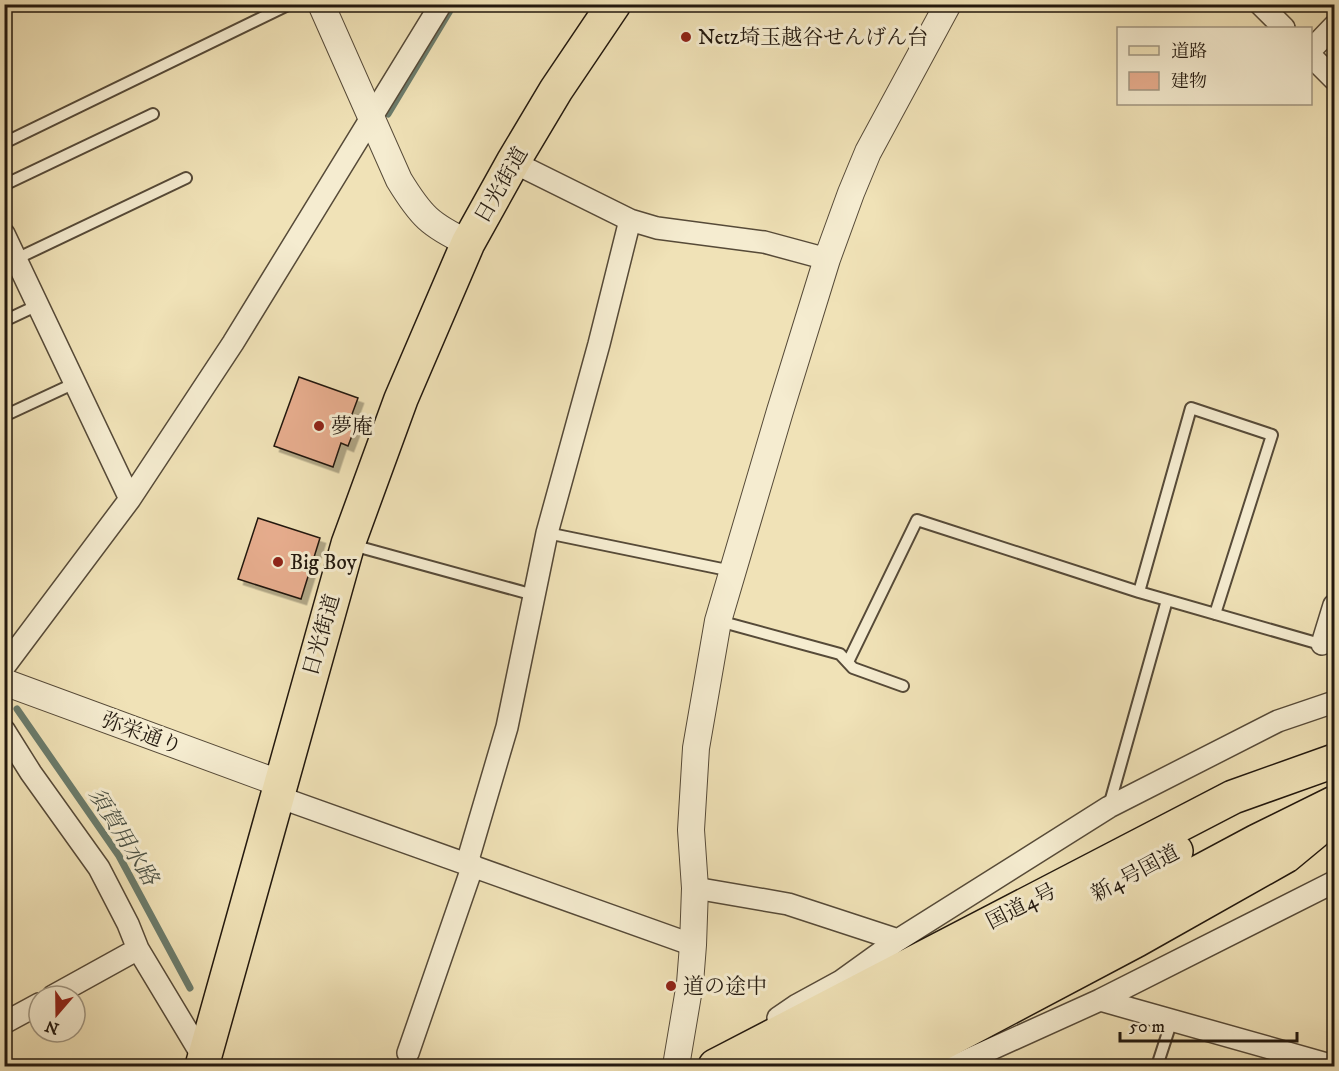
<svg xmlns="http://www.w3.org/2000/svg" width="1339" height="1071" font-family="'IM FELL DW Pica','Noto Serif JP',serif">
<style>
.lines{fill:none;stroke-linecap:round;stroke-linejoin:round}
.stream{stroke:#6b7c6c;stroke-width:7}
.building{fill:#e7ad8e;stroke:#22180e;stroke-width:1.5;filter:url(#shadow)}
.service-casing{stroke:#564a38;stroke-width:14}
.minor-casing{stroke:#564a38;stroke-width:24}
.tertiary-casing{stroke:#564a38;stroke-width:28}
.primary-casing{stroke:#22180e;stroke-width:36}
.trunk-casing{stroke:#22180e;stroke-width:36}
.service{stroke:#f5ecd0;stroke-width:10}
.minor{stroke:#f5ecd0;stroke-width:21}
.tertiary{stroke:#f5ecd0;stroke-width:26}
.primary{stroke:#f0e2b7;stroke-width:33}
.trunk{stroke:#f0e2b7;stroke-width:33}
.poi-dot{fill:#8f2418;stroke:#f5ecd0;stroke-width:2}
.labels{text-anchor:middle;stroke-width:6;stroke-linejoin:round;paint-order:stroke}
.poi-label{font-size:21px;fill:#22180e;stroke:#f5ecd0;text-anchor:start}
.street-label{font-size:21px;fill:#22180e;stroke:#f5ecd0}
.water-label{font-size:22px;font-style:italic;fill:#4c5245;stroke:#f5ecd0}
</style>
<defs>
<filter id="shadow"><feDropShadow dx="5.5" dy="5.5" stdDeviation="0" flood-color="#0004"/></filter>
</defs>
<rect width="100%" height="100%" fill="#f0e2b7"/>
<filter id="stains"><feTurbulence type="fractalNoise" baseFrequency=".00333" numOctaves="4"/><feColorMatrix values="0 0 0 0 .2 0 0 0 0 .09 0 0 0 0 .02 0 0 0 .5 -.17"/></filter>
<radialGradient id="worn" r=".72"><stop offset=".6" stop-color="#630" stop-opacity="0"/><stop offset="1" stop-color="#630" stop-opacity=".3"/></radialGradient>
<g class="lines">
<path class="stream" d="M388,114l66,-110
M17,709l102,147 71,132"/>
</g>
<path class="building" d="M299,377l59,21 -10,27 7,3 -7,18 -7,-3 -8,24 -59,-21z
M258,518l62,20 -19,61 -63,-20z"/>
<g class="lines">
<g class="service-casing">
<path id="service" d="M4,143l286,-139
M4,185l149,-71
M16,259l170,-81
M4,321l34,-16
M4,416l71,-33
M547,533l185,38
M352,545l182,50
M1139,592l52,-184 81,27 -57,179
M719,621l121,33 13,14 50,18
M848,662l69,-142 222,72 195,56
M1109,806l58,-206
M1157,1066l15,-46"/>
</g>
<g class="minor-casing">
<path id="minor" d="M1260,4l24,24
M1310,51l24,-25
M1310,55l24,24
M513,162l117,58 27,8 107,14 63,17
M4,234l126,265
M1322,644l12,-39
M4,667l126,-168 103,-156 208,-339
M4,730l27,43 68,95 29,56 10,25 68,113
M276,796l417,149
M467,863l40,-136 40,-194 52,-189 31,-124
M695,888l93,16 110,36 211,-133 169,-86 56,-19
M53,996l85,-47
M1100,1000l234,66
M778,1018l19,-13 44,-24 57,-41
M4,1023l35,-19
M408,1053l65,-188
M954,1066l146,-66 234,-118"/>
</g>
<g class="tertiary-casing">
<path id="tertiary" d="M321,4l78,176c22,36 31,45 69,63
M4,682l275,101
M676,1066l14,-83 3,-38 2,-57 -4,-58 5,-82 22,-127 62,-210 47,-152 24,-66 17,-41 80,-148"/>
</g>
<g class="primary-casing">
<path id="primary" d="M202,1066l146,-522 53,-145 67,-156 45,-81 43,-72 58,-86"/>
</g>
<g class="trunk-casing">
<path id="trunk" d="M715,1066l518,-269 101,-36
M776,1066l400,-215
M836,1066l421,-225 77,-38
M899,1066l238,-126 149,-84 29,-24 14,-16"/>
</g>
<use href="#service" class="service"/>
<use href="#minor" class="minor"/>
<use href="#tertiary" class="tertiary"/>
<use href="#primary" class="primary"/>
<use href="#trunk" class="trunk"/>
</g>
<g class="poi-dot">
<circle cx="686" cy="37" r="6"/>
<circle cx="319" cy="426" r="6"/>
<circle cx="278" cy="562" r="6"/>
<circle cx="671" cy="986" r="6"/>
</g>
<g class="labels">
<g class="poi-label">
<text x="698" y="44">Netz埼玉越谷せんげん台</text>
<text x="331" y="433">夢庵</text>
<text x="290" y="569">Big Boy</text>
<text x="683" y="993">道の途中</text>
</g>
<g class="street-label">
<text transform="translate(501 185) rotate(-60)" y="7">日光街道</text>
<text transform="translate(321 635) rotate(-74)" y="7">日光街道</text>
<text transform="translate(142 733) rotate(20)" y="7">弥栄通り</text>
<text transform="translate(1135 873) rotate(-28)" y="7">新4号国道</text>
<text transform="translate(1021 906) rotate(-27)" y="7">国道4号</text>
</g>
<g class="water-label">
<text transform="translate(124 836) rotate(58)" y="8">須賀用水路</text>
</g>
</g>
<rect width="1339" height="1071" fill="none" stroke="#f0e2b7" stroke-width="24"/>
<rect x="6" y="6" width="1327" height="1059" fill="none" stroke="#22180e" stroke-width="3"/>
<rect x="12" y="12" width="1315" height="1047" fill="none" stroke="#22180e" stroke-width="1.5"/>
<rect x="1117" y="27" width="195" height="78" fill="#f5ecd0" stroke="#a19782" stroke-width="1.5"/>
<rect x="1129" y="46" width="30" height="9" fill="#f0e2b7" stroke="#a19782" stroke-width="1.5"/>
<text x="1171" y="57" font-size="18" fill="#22180e">道路</text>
<rect x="1129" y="72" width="30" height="18" fill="#e7ad8e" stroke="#a19782" stroke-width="1.5"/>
<text x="1171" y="87" font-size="18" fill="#22180e">建物</text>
<g transform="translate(57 1014) rotate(200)"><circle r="28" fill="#f5ecd0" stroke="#a19782" stroke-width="1.5"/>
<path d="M0-4.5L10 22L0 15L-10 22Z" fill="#8f2418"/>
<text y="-9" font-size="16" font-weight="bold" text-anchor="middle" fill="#22180e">N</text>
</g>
<path d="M1120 1032v9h177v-9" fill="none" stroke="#22180e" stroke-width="3"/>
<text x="1129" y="1032" font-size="18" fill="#22180e" stroke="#f5ecd0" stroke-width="4.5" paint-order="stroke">50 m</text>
<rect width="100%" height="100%" filter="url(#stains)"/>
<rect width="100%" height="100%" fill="url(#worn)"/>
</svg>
